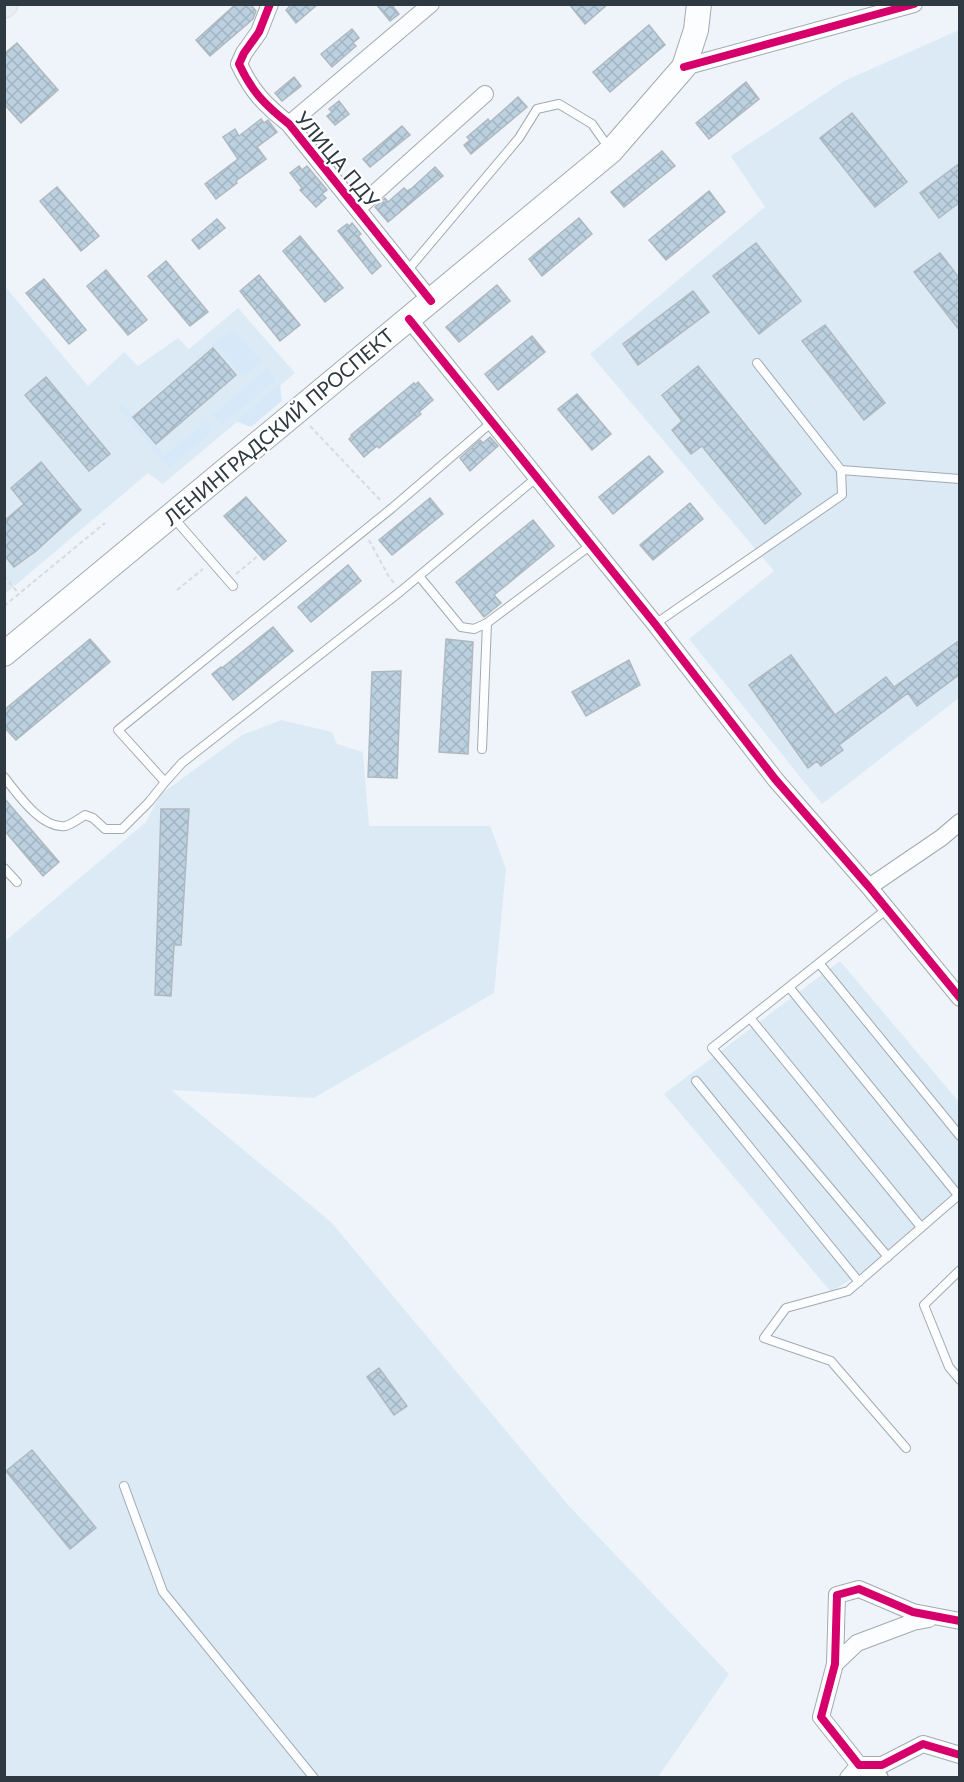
<svg xmlns="http://www.w3.org/2000/svg" width="964" height="1782" font-family="Lato,sans-serif">
<style>
.built{fill:#dceaf5}
.green{fill:#d7e9f8}
.building{fill:url(#building-cross-hatch);stroke:#b0b8bf;stroke-width:1.5}
.lines{fill:none;stroke-linecap:round;stroke-linejoin:round}
.lane-casing{stroke:#a3aab0;stroke-width:10}
.street-casing{stroke:#a3aab0;stroke-width:18}
.secondary-casing{stroke:#a3aab0;stroke-width:26}
.primary-casing{stroke:#cbd0d4;stroke-width:27}
.path{stroke:#d9dadc;stroke-width:2;stroke-dasharray:4.5 3;stroke-linecap:butt}
.lane{stroke:#fcfdfe;stroke-width:8}
.street{stroke:#fcfdfe;stroke-width:16}
.secondary{stroke:#fcfdfe;stroke-width:24}
.primary{stroke:#e7eef2;stroke-width:26}
.cycleway-casing{stroke:#fff;stroke-width:11}
.cycleway{stroke:#d6006c;stroke-width:8}
.labels{text-anchor:middle;stroke-width:4.5;stroke-linejoin:round;paint-order:stroke}
.street-label{font-size:20px;fill:#2e3941;stroke:#fff}
</style>
<defs>
<pattern id="building-cross-hatch" width="8" height="8" patternUnits="userSpaceOnUse" patternTransform="scale(1.5)"><rect width="8" height="8" fill="#bcd1e0"/><path d="M0 0l8 8M0 8l8-8" fill="none" stroke="#a2b4c1"/></pattern>
</defs>
<rect width="100%" height="100%" fill="#eef4fa"/>
<path class="built" d="M959,30v668l-137,106 -133,-165 85,-68 -184,-217 175,-147 -34,-51 113,-75z
M4,285l84,101 36,-34 14,14 40,-28 11,11 49,-41 57,65 -132,111 -15,-11 -143,121z
M281,720l51,12 5,12 26,8 6,74h121l16,43 -12,124 -180,105 -143,-8 160,132 238,284 160,168 -71,103h-653l-1,-835 142,-120 15,-28 81,-59z
M840,961l119,141v86l-94,82 -34,22 -167,-198z"/>
<path class="green" d="M236,331l26,31 -18,15 -29,-31 -17,13 -2,-2 33,-25z
M267,368l9,12 -54,45 -10,-10z
M280,384l2,17 -31,26 -16,-6z
M122,403l43,52 42,-34 7,9 -45,38 -51,-61z"/>
<path class="building" d="M236,4h14l6,7 -3,8 -43,37 -14,-16z
M292,4h26l-22,19 -10,-13z
M376,4h15l8,10 -9,7z
M569,4h39l-23,20z
M649,25l16,20 -55,47 -17,-20z
M352,29l7,9 -6,5 3,3 -24,21 -11,-13z
M17,43l41,47 -37,33 -17,-19v-50z
M294,77l7,9 -19,15 -7,-8z
M746,82l13,17 -50,40 -13,-16z
M518,97l9,10 -56,47 -7,-9 6,-5 -3,-3 21,-18 2,3z
M339,101l10,13 -14,11 -8,-9 5,-4 -3,-3z
M852,113l55,69 -32,25 -55,-69z
M261,119l3,4 4,-3 9,12 -20,15 9,12 -30,22 1,2 -21,16 -11,-15 33,-25 -15,-22 12,-8 4,7z
M402,126l8,9 -40,32 -7,-8z
M662,151l13,15 -51,41 -13,-15z
M960,163v39l-21,16 -19,-25z
M299,166l3,4 5,-4 20,24 -5,4 4,4 -10,9 -16,-17 2,-2 -12,-15z
M435,167l8,9 -55,46 -13,-15 10,-9 3,4 16,-14 3,3 4,-2z
M57,187l42,49 -18,15 -41,-50z
M709,191l16,21 -59,48 -17,-20z
M579,218l13,16 -50,42 -13,-17z
M217,219l8,9 -26,21 -7,-9z
M352,223l9,11 -3,2 23,30 -9,8 -34,-43 9,-7 2,2z
M300,236l43,52 -18,14 -42,-51z
M756,243l45,58 -42,33 -46,-58z
M940,253l20,26v52l-46,-59z
M166,261l42,51 -18,14 -42,-50z
M106,270l41,50 -19,15 -41,-49z
M259,275l41,50 -20,16 -40,-50z
M44,279l42,51 -17,14 -43,-51z
M497,285l13,16 -51,41 -13,-15z
M693,291l16,21 -71,53 -15,-21z
M825,325l60,78 -21,17 -62,-79z
M532,336l13,16 -47,38 -13,-16z
M213,348l23,27 -80,69 -23,-27z
M698,366l103,128 -36,30 -63,-78 -11,8 -19,-24 10,-9 -20,-26z
M46,377l64,77 -21,17 -64,-76z
M418,382l15,18 -14,12 2,2 -42,34 -2,-2 -13,11 -15,-18 3,-3 -1,-1 63,-52 1,2z
M577,394l34,40 -19,16 -34,-41z
M490,437l8,9 -28,25 -10,-13 20,-18 3,3z
M649,456l14,16 -50,42 -14,-17z
M41,462l40,48 -45,41 -22,16 -10,-12v-34l20,-17 -13,-16z
M246,497l40,44 -22,19 -40,-44z
M430,498l13,16 -51,41 -13,-15z
M690,503l13,16 -50,41 -13,-15z
M533,520l21,26 -60,49 7,8 -17,14 -28,-35z
M348,565l13,16 -50,41 -13,-15z
M273,627l20,24 -60,49 -21,-26 9,-7 1,1z
M90,639l20,23 -94,78 -12,-13v-17z
M446,639l27,3 -5,112 -29,-2z
M960,640v34l-43,32 -9,-13 -69,52 4,5 -22,16 -4,-5 -9,7 -59,-83 42,-30 44,60 51,-38 8,10z
M629,660l11,25 -54,31 -14,-24z
M401,671l-4,107 -29,-1 4,-105z
M4,798l55,64 -16,14 -39,-46z
M161,809h28l-8,136h-7l-3,51 -16,-1z
M379,1368l28,38 -13,9 -27,-38z
M32,1450l64,78 -26,21 -64,-78z"/>
<g class="lines">
<g class="lane-casing">
<path id="lane" d="M407,271l112,-133 18,-29 22,-5 33,20 17,24
M841,470l119,9
M172,516l61,70
M419,576l42,51 13,2 13,-6 104,-78
M655,624l187,-129 -1,-25 -84,-107
M482,749l5,-126
M4,777c13,16 37,52 61,49 6,-1 15,-8 20,-11l8,3 12,11h17l27,-27 16,-20 17,-19 219,-172 135,-113
M165,782l-47,-52 274,-222 100,-86
M4,868l13,14
M887,909l-175,139 176,209
M819,963l141,173
M789,987l169,208
M750,1018l171,209
M696,1081l163,201
M960,1270l-36,35 25,62 11,13
M906,1448l-75,-87 -67,-23 22,-30 62,-17 112,-97
M124,1486l39,106 151,186"/>
</g>
<g class="street-casing">
<path id="street" d="M270,4l-11,28 -15,21 -5,11c13,28 26,41 50,60l142,177
M684,67l230,-63
M289,124l142,-120
M357,209l128,-115
M409,319l246,305 120,155 94,108 91,111
M869,887l72,-49 19,-16
M960,1621l-47,-9 -54,-23 -22,6 -2,69 -14,53 38,48h23l41,-21 37,11
M835,1664l22,-21 56,-21 16,-3
M848,1778l11,-13 21,13"/>
</g>
<g class="secondary-casing">
<path id="secondary" d="M4,654l607,-503 73,-84 12,-37 3,-26"/>
</g>
<g class="primary-casing">
<path id="primary" d="M4,5l1,-1"/>
</g>
<path class="path" d="M310,426l72,76
M369,540l20,37 6,7
M236,574l23,-19
M4,576l15,18
M177,590l26,-21
M4,606l101,-83"/>
<use href="#lane" class="lane"/>
<use href="#street" class="street"/>
<use href="#secondary" class="secondary"/>
<use href="#primary" class="primary"/>
<g class="cycleway-casing">
<path id="cycleway" d="M270,4l-11,28 -15,21 -5,11c13,28 26,41 50,60l142,177
M684,67l230,-63
M409,319l246,305 120,155 94,108 91,111
M960,1621l-47,-9 -54,-23 -22,6 -2,69 -14,53 38,48h23l41,-21 37,11"/>
</g>
<use href="#cycleway" class="cycleway"/>
</g>
<g class="labels">
<g class="street-label">
<text transform="translate(337 160) rotate(50)" y="7">УЛИЦА ПДУ</text>
<text transform="translate(279 427) rotate(-40)" y="7">ЛЕНИНГРАДСКИЙ ПРОСПЕКТ</text>
</g>
</g>
<rect width="964" height="1782" fill="none" stroke="#2e3941" stroke-width="12"/>
</svg>
